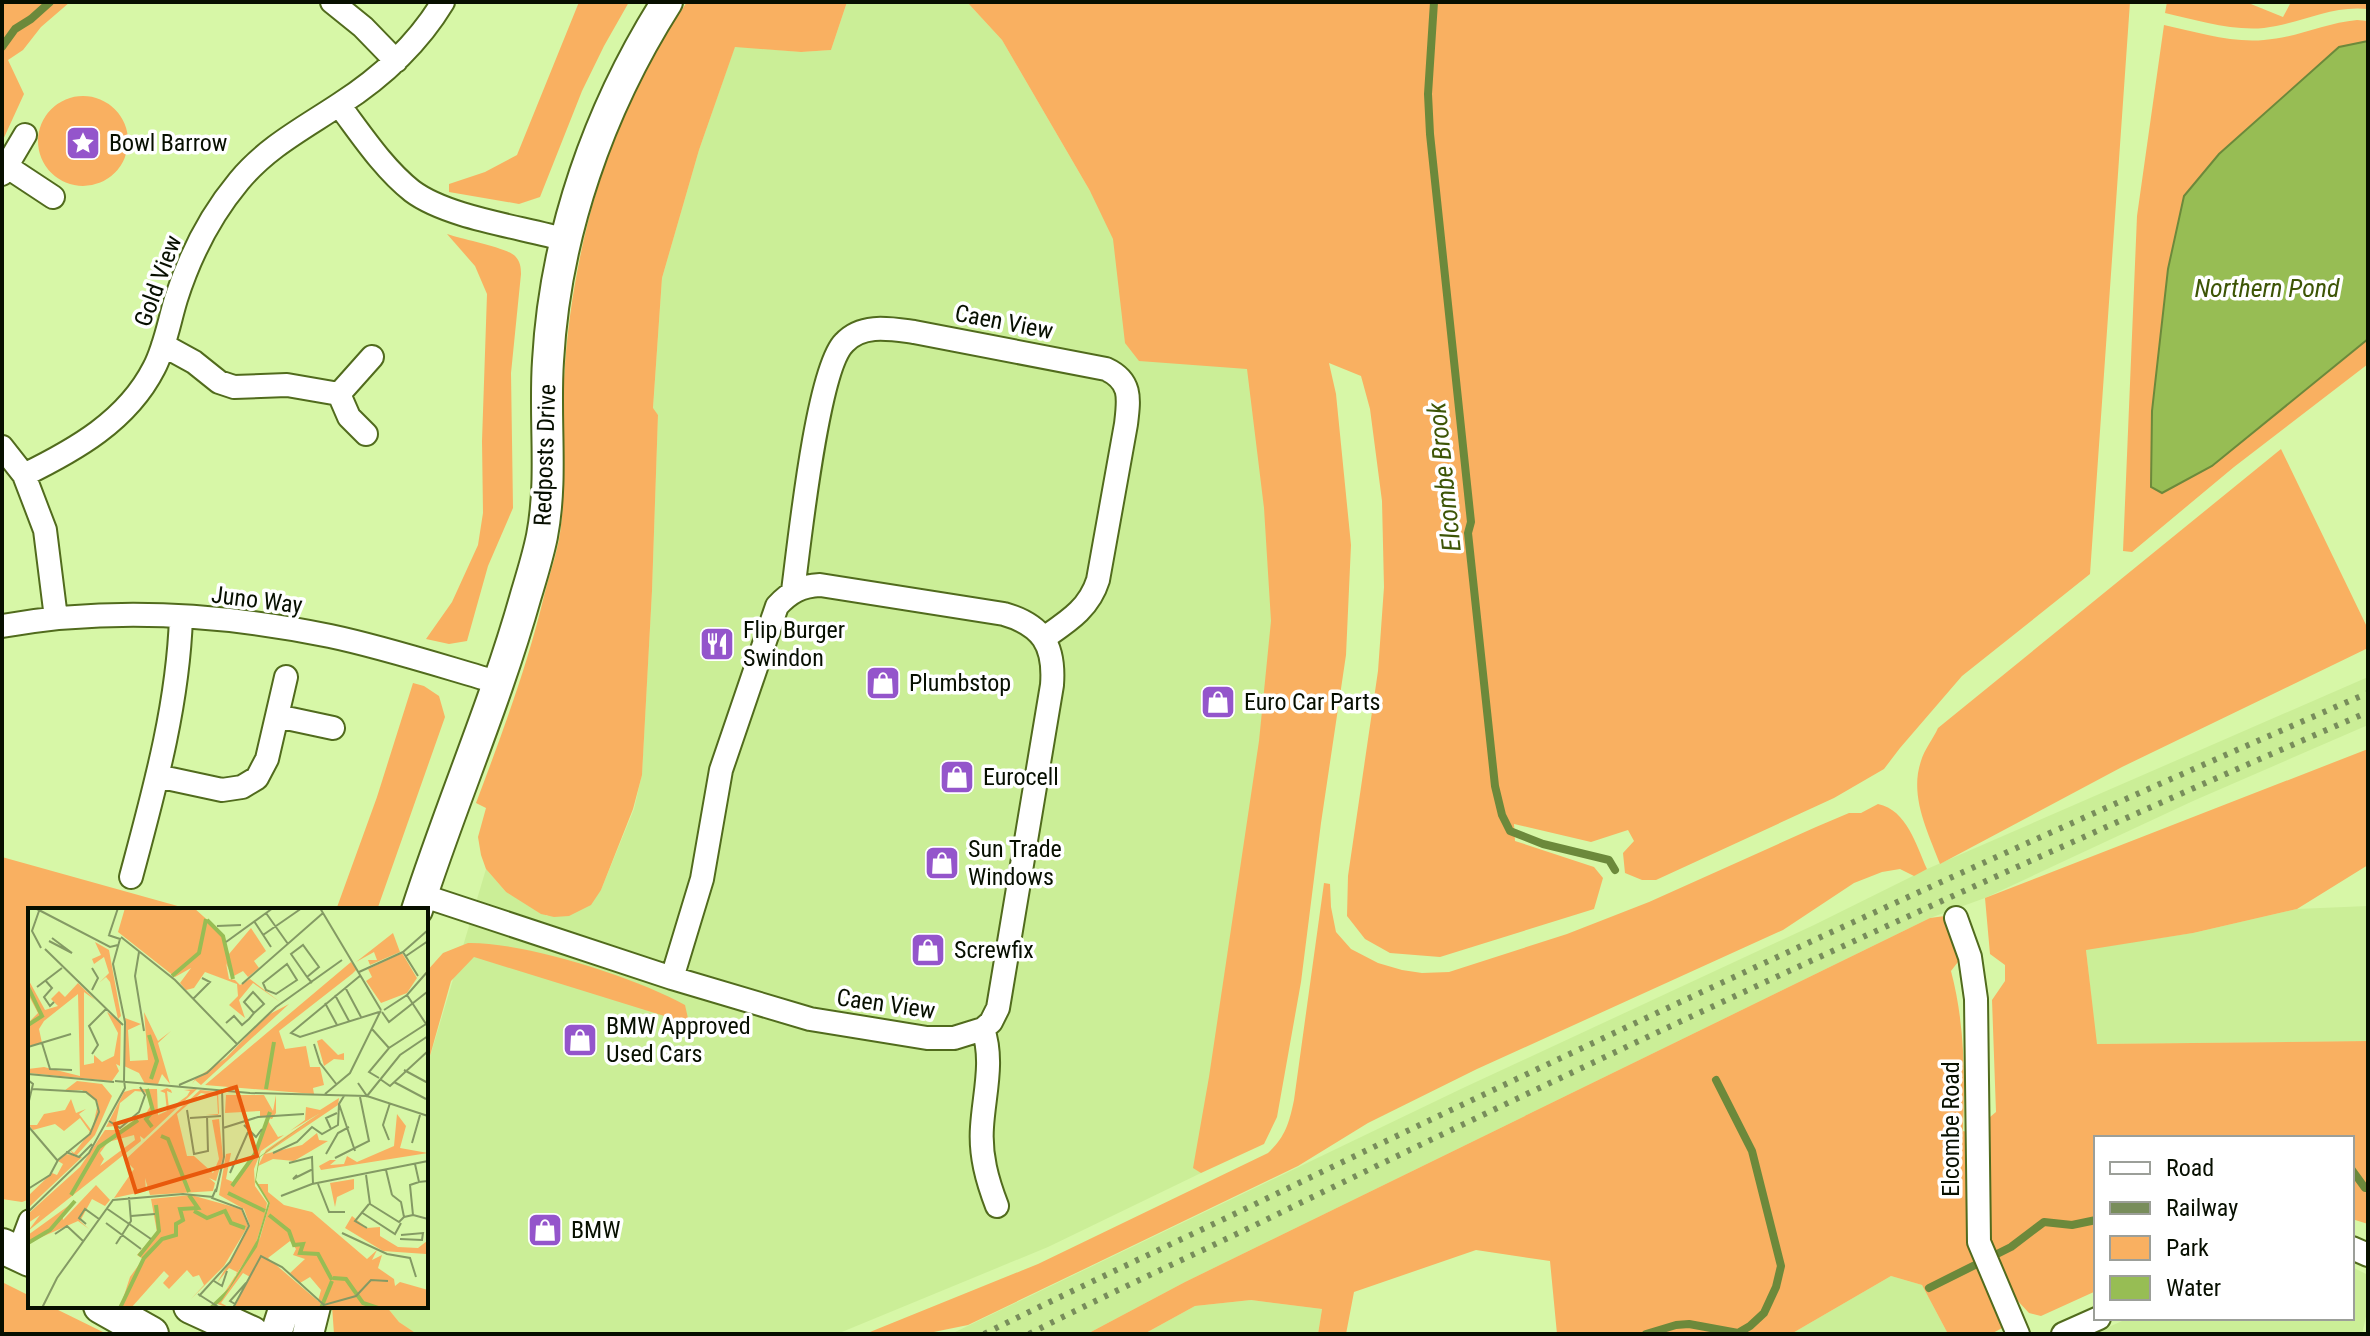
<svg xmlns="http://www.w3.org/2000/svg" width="2370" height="1336" font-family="'Roboto Condensed',sans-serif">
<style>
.built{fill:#cbee97}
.green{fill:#f9b061}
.water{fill:#97bd54;stroke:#6c893b;stroke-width:2}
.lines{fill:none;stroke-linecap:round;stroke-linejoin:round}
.stream{stroke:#6c893b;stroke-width:8}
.street-casing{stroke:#516b1d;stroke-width:26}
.secondary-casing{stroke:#516b1d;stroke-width:34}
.primary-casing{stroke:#516b1d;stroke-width:38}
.street{stroke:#fff;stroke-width:22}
.secondary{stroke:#fff;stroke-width:30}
.primary{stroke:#fff;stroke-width:34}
.rail{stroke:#788d5b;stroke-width:6;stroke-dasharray:4 8;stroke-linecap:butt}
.labels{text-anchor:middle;stroke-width:7;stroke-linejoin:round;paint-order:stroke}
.poi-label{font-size:24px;fill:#070f00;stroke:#fff;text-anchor:start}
.street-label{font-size:24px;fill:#070f00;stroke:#fff}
.water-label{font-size:26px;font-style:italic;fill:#3d5506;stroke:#fff}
.inset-river{fill:none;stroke:#97bd54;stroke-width:4}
.inset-road{fill:none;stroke:#849a64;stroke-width:2}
.view{fill:#e8590c;fill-opacity:0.15;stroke:#e8590c;stroke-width:4}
.inset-edge{fill:none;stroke:#070f00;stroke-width:4}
</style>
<rect width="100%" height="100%" fill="#d7f7a7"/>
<path class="built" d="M847,2h120l35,38 88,151 163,125 45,205 -84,629 -13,23 -153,74 -211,87h-420l-18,-12 -13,-16h40v-236l60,-201 20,23 41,24 54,-26 33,-81 8,-35 10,-183 6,-176 -5,-6 9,-131 37,-128 36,-104 66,6 30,-2z
M2368,677v48l-175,76 -208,97 -55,20 -745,364 -98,52h-136l512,-246 351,-163 113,-56z
M2368,906v135l-272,3 -10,-95 107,-16 104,-24z
M2352,1267l16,8v33l-6,26h-269l36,-16h223z
M1891,1276l31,9 26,49h-157z
M1251,1300l71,9 -4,25h-174l51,-28z"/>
<path class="green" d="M2,2h68l-29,25 -18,23 -15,10 16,34 -22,48z
M579,2h50l-25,44 -22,45 -42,106 -21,7 -70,-12v-8l36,-12 32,-17z
M687,2h160l-16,48 -30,2 -66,-5 -36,103 -37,128 -9,130 5,7 -6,176 -10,184 -9,34 -32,81 -10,15 -22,11 -15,1 -13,-3 -35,-22 -20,-23 -5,-14 -3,-18 8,-29 -10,-5c26,-69 51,-136 68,-207 6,-24 15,-48 17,-71 6,-48 -1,-98 3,-146 8,-134 46,-267 123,-377z
M967,2h1163l-40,572 -128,102 -62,72 -16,21 -50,29 -178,82h-14l-17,-7 -2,-20 11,-12 -6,-11 -37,12 -77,-18 1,17 79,26 9,11 -9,31 -154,48 -50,-4 -25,-14 -18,-23 1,-40 30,-205 6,-84 -2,-86 -12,-92 -9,-33 -32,-13 7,31 15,151 -5,110 -25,168 -20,159 -24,135 -13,27 -63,29 -8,-5 16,-91 50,-336 12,-120 -7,-113 -17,-139 -108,-8 -14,-18 -12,-104 -23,-48 -88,-151z
M2167,2h79l37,15 8,-15h77v7c-38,-4 -68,15 -104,19 -33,3 -68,-8 -99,-15z
M2357,20l11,1v20l-29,6 -155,150 -16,72 -16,142 60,55 156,-127v25l-134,103 -102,85 -9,-1 14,-335 27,-191c32,7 67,18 100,15 32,-2 61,-17 93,-20z
M38 141a45 45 0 1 1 90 0a45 45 0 1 1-90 0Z
M447,234c14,5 61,14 68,22 5,5 6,11 6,18l-10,99 2,135 -25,58 -21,75 -18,3 -23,-5 26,-37 26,-57 5,-32 -1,-72 5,-147 -12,-28z
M2281,449l87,180v19l-246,119 -182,97c-12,-32 -31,-68 -19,-103 3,-11 12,-22 17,-33z
M413,683l11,3 15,10 6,21 -68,193h-41l41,-113z
M2368,749v116l-71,44 -104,24 -107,17 11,94 271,-3v183l-16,-5v-81h-256v153l-55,25 -12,-3 -25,-27v41l-13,7h-43l-26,-49 -31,-9 -100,58h-234l-7,-73 -74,-11 -122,42 -8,42h-28l4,-25 -71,-9 -56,6 -51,28h-57l98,-52 745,-364 15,-2 14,23 2,19 -10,13c14,53 14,106 12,160l8,2 25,-21 -4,-112 13,-19v-16l-15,-11 -5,-56z
M1878,804c29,6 38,41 49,65l-13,7 -14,-7 -18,3 -28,11 -71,47 -306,139 -109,54 -70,43 -330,159 -44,9h-59l173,-70 230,-111c17,-16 21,-29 26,-53l30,-217 6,1 1,23 5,25 15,17 27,14 24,7 20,3 27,-1 118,-38 82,-32 167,-75 33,-14h12z
M2,857l190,53h-162v289l-8,3 -20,-3z
M468,943c56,-1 167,34 217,62l7,31 -21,-6 3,-11 -200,-62 -23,24 -25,89v-98l17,-19z
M2,1282l28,14v10h20l57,28h-105z
M332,1306h54l13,16 18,12h-83z"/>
<path class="water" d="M2368,41v298l-156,127 -50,27 -11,-6 1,-76 16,-142 16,-73 35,-42 120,-107z"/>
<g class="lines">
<path class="stream" d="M1434,2l-6,92 2,40 41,388 -3,11 27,253 7,29 8,16 33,13 66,16 6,10
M2,47l13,-18 16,-10 19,-17
M2352,1170l13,18h3
M1929,1288l82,-41 33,-25 28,3 24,-5
M1646,1334l30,-9 13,-1 49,9 12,-7 14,-13 12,-26 5,-21 -29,-115 -36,-71"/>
<g class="street-casing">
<path id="street" d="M332,2l31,25 33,34
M339,105c22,29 44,63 73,86 36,27 110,36 154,49
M6,166l47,31
M2,174l23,-39
M163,345l31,17 25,20 15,5 53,-2 52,9 10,23 17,17
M339,394l33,-37
M2,447l22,28 21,55 11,88
M24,475c51,-25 103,-54 130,-107 11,-21 15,-46 22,-69 14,-44 33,-82 63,-118 28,-34 65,-53 101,-77 42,-27 77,-59 103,-102
M793,591c6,-45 24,-221 51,-248 18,-20 47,-14 70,-11l192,37c26,12 23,30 20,55l-28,156c-9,29 -31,42 -54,58
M2,626c107,-19 221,-12 328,10 57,12 114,31 170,47
M277,716l56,12
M157,776l65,14 20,-3 15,-9 10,-19 19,-82
M131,877c23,-86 47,-171 50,-260
M421,895l251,83 138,41 117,19h27l29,-9 8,-7 7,-14 54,-323c3,-40 -10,-60 -48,-71l-184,-29c-19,1 -30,7 -43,21l-56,164 -19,109 -30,99
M1956,918l14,39 6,42 3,243 39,92
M983,1029c11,32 1,65 -1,98 -2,28 5,53 15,79
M2352,1248l16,7
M18,1253l12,-32
M2063,1334l36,-16"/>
</g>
<g class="secondary-casing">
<path id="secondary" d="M417,910c34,-106 79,-208 109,-315 6,-20 12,-39 16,-59 11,-57 2,-117 6,-175 7,-127 51,-252 119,-359
M276,1334l9,-28
M308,1334l7,-28"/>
</g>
<g class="primary-casing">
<path id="primary" d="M2,1246l28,13
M101,1306l50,28
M191,1306l61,28"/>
</g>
<use href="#street" class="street"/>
<use href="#secondary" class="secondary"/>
<use href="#primary" class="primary"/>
<path class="rail" d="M984,1334c87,-43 175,-84 263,-126 370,-179 743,-352 1121,-515
M1029,1334c86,-44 174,-83 261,-126 355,-173 715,-339 1078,-496"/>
</g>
<defs>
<g id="sight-square" transform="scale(1.8)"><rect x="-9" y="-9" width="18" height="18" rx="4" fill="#9455cb" stroke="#fff"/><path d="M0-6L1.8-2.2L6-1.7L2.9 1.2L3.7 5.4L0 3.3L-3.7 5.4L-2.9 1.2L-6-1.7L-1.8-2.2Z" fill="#fff"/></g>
<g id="restaurant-square" transform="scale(1.8)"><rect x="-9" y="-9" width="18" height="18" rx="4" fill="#9455cb" stroke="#fff"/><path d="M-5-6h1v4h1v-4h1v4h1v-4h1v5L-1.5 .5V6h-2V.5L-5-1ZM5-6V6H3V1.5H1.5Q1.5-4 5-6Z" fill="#fff"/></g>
<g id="shop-square" transform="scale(1.8)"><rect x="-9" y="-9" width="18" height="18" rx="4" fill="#9455cb" stroke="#fff"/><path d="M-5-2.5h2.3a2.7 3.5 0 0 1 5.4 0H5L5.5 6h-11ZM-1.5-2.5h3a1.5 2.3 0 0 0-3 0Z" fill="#fff"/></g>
</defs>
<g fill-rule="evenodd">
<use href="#sight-square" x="83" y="143"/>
<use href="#restaurant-square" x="717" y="644"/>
<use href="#shop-square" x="883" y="683"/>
<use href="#shop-square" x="1218" y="702"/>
<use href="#shop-square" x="957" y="777"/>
<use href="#shop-square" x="942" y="863"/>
<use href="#shop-square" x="928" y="950"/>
<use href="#shop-square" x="580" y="1040"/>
<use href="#shop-square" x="545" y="1230"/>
</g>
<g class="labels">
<g class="poi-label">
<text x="109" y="151">Bowl Barrow</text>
<text x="743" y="638">Flip Burger<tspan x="743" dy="28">Swindon</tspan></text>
<text x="909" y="691">Plumbstop</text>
<text x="1244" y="710">Euro Car Parts</text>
<text x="983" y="785">Eurocell</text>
<text x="968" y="857">Sun Trade<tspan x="968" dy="28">Windows</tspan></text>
<text x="954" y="958">Screwfix</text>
<text x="606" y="1034">BMW Approved<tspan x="606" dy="28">Used Cars</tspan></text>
<text x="571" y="1238">BMW</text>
</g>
<g class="street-label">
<text transform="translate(158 281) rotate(-70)" y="8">Gold View</text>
<text transform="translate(1004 322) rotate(11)" y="8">Caen View</text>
<text transform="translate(545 455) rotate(-88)" y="8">Redposts Drive</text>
<text transform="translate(257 600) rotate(7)" y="8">Juno Way</text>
<text transform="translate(886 1004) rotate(8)" y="8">Caen View</text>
<text transform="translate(1951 1129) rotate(-90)" y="8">Elcombe Road</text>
</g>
<g class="water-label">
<text x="2267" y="297">Northern Pond</text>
<text transform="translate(1444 477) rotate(-96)" y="9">Elcombe Brook</text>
</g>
</g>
<g transform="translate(28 908)">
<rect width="400" height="400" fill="#d7f7a7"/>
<path d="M97,0h69l28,25 7,21 22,-26 15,23 -12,10 5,7 -11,9 -5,-6 -11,6 -6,-14 3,16 6,1 5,5 10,-6 30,23 -27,-19 -14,17 6,18 -16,-13 9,-9 -1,-12 -32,-12 -11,16 -8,2 -6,-7 11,-15 -16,9 -57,-45zM365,25l7,19 -30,13 -2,-5h9l-3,-8 -18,10zM67,34l14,8 12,66 -3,3 -8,-37 -4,-5 -7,6 10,-10 -5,-16 -10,7 -2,-5 9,-4zM374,45l15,25 -10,15 -26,10 -15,-22 6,-4 -4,-8zM323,54l6,7 -5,5 -73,57 6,18 21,-3 4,21h10l4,18 -11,3 1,6 -109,-9zM0,71l17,31 13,-4 -7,-7 8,-8 6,6 13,-14 17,17 -11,-8v73l10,-2v-8l8,7 12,-6 4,-23 -11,-21 14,10 -1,44 -4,-2 3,7 -7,10 -84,-8v-4l16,-2 36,9 -2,-82 -34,27 -5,8 3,14 -14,3v-23l10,-10 -10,-19zM261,96l-88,81 -6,-5 -3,4 3,-5 31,-21 40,-42zM116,104l14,29 13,-10 -13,12 12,41 -8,-10 -4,10h-13l-6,-11 -15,-7 1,-48 16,6 -13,6 2,31 18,-1zM294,131l16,16 6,-2v7l-10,-1 -10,7 -7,-25zM49,173l25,3 10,12 -17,39 -20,22 -5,-7 4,3 16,-21 -10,-14 -16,13 -9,-7 -22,6 -4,-5h8l7,-11 21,-4 6,-11 5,14 10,-4 -7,5 13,17 6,-28 -16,-13 -18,1zM139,180l4,2 1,3 -5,-2 2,18 18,-13 3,-5 -6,-1 13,-1 -53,50 -4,-3 1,5 -113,90 12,-16 -12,8v-9l52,-47 25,-37h16l24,-15 6,-10 -6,-13 -10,-1 -15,12 -5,23 -9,1 18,-35 10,-3h23l1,26 9,-4 -2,-18 -5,-2zM106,227l1,5 -35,26 4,-7 -4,-6 8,-11zM172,182l18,2 1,21 -1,2h-12l12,-1 -1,-18 -16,-3 -24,21 10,42h7l19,17 6,-14 -7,-39 7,-1 4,38 -7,24 -7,-3 6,5 -2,8 -63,4 -5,-17 1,13 -32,7 20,-29 -9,-9zM198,187h38l9,16 3,-16v18l-4,6 -12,-3v-5l-35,2zM311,190l-1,7 -73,49 37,-9 15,-12 2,7 9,1 -34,20 -21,-2 -15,7 8,-16 54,-37 -30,18 15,-11 1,-13 14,3zM369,206l9,12 -6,22 28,5 -107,17 -2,-4 11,-6h6l-6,5 14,-1 3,-8 10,6 37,-16zM239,211l11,18 6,-2 -23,16 -7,18 1,17 12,17 -2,11 -10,32 -20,31 2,-5 -8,-4 -12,15 33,-57 -6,-17 -25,-14 7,-41 5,-1 -5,26 7,3 17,-20zM38,246l16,3 -54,51v-12l24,-23 5,2 6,-11 -5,-3zM326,271v10l-17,8 -2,10 -5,-24zM229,276h11v8l16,13 28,7 55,47 10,-9 -5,10 10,-5 -4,13 16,11 1,7 5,-4 28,8v18h-100l-7,-5 -2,5h-85l16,-31 -7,-4 -22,30 9,5 -13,-4 43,-66 10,-35zM262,333l6,8 -3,6 12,4 -15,14 10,10 10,-6 11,13 -3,11 -50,-43zM68,277l14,15 -5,6 -13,-7 -12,22 9,8 -11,-8 -50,22v-8l47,-34 -12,11v8zM163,287l50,14 7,17 -24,40 -33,33 13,-14 -5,-10 -6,2 -6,-7 -18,19 -6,-6 6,-7 -5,-5 -33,37h-11l10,-31 13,-18 -6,-4 20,-23 -6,-33zM324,308l15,12 13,-1v9l18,11 20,1 9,-7 -1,13 -43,-3 -38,-23z" fill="#f9b061" fill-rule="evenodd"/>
<path d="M294,203l-62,46 -4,23 14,23 -13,44 -35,53 -9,8h-5l21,-20 28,-48 11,-37 -13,-21 4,-25z" fill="#97bd54"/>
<path class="inset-river" d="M179,12l16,16 10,43M144,68l27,-23 7,-34M0,79l14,29 -14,9M121,127l8,26 -6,18M119,181l6,22 -7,8 6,8M238,181l8,-47M133,228l7,3 21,53M204,278l23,-32 15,-42M200,285l37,18M43,287l28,-48 39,-27M166,303l13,7 18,-7 6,12 14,5M241,307l20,16 5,14 9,-1 -3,9 18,1 14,26M0,335l22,-13 25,-29M111,348l20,-25 -3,-26M305,370l13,1 17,24 15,5M92,400l24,-50 18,-19 14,-4v-11l7,-4 -3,-11 18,-1 -9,-13M293,400l11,-27"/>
<path class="inset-road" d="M7,0l75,39 8,-2M292,0l61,102M11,3l-7,20 9,17M238,5l22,31M226,13l17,26M189,18l24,-1M80,27l12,4 -7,25 12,58 -1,58M81,27l9,-27M235,27l39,-27M93,29l54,43 62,64M21,33l23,12 -20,-15M198,34l47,-34M17,41l78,76M111,44l-4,24 9,55M375,44l25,-22M375,44l15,24M378,48l22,-15M259,56l10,16 -21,14 -10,-4 -3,-7zM64,60l6,10 -6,12M331,64l44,-20M333,67l-70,58 9,4 79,-25M279,69l12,-10 -16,-22 -12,9 16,23 5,6M17,72l7,8 -8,9 6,9 4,-4M214,76l81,-71M9,79l25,-19M317,79l16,30M307,87l14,26M379,87l21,32M165,91l17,-17 -8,-4M297,95l12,22M356,102l23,-15 21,-24M354,104l7,10 38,-30M221,111l5,-6 -10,-11 9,-10 11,12 -10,9M198,115l8,-7 8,9 7,-6M344,121l17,19M14,135l8,26 22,1M286,136l6,19 17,22M0,139l43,-13M64,146l6,-9 -9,-19 17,-17M376,162l24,13M0,166l86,8M351,170l-10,-6 20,-24 37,-24M352,171l10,7 38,-35M0,172l5,4 -5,21M87,173l135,12 117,3 61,20M366,174l32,17M330,175l9,13 33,-41 28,-19M151,177l28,-12 69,-66 66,-47M297,186l25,-21 31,-63M316,188l-5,8 16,47M159,202l7,44 14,-3 -1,-35M162,210l31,-2M81,213l11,7 19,-16 6,-17 -5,-8M216,217l12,12 6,-8M0,218l29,34M195,220l35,-11 46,-3M303,221l-5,-11 11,-5M361,232l-6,-15 7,-22M384,235l8,-28M38,244l13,5 13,-13M245,245l24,-11 15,-15 10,7 16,-9 1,-21M298,246l12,-21 11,-6M307,250l34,-17 -9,-44M261,255l23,-6 1,27M387,256l4,18 9,-1M358,262l6,25M202,265l18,-41M269,267l-4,4 20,-10M338,267l4,29 29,18 5,-5M391,274l-9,3 3,30 15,4M290,276l11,28h16M0,281l22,-14 8,-15 32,-26 9,-22 -3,-12 -10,-8 -54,-3M188,284l8,-35 -2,-68M364,287l9,7 3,15 9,-2M253,288l31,-12 116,-23M78,300l45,31M0,304l61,-59 36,-65 -1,-8M333,304l34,22 6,-11M103,308l24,-2M78,315l35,26M58,316l-7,-6 6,-9 14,10M339,320l-12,-7 14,-17M314,325l45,21 23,4 6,19M27,326l12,-8 16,15M372,331l22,1 1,-7 -22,2M88,336l15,-23 -2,-24M186,373l8,5 5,-15M170,386l22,14M171,388l31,-34 19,-36 -7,-17 -30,-11 4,-9M207,396l-5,-3 16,-18M14,400l15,-30 56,-78 70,-6 30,3M205,400l28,-52 21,11 42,38 32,-9 15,-16 17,1"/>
<path class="view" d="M208,179l21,69 -121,36 -21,-68z"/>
<rect width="400" height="400" class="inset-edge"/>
</g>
<rect width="2370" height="1336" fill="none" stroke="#070f00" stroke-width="8"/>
<rect x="2094" y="1136" width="260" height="184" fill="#ffffff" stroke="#9c9f99" stroke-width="2"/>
<rect x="2110" y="1162" width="40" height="12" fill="#ffffff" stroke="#9c9f99" stroke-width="2"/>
<text x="2166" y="1176" font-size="24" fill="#070f00">Road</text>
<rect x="2110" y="1202" width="40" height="12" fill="#788d5b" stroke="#9c9f99" stroke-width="2"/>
<text x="2166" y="1216" font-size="24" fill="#070f00">Railway</text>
<rect x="2110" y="1236" width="40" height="24" fill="#f9b061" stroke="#9c9f99" stroke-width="2"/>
<text x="2166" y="1256" font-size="24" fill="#070f00">Park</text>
<rect x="2110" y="1276" width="40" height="24" fill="#97bd54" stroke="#9c9f99" stroke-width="2"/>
<text x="2166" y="1296" font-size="24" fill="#070f00">Water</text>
</svg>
